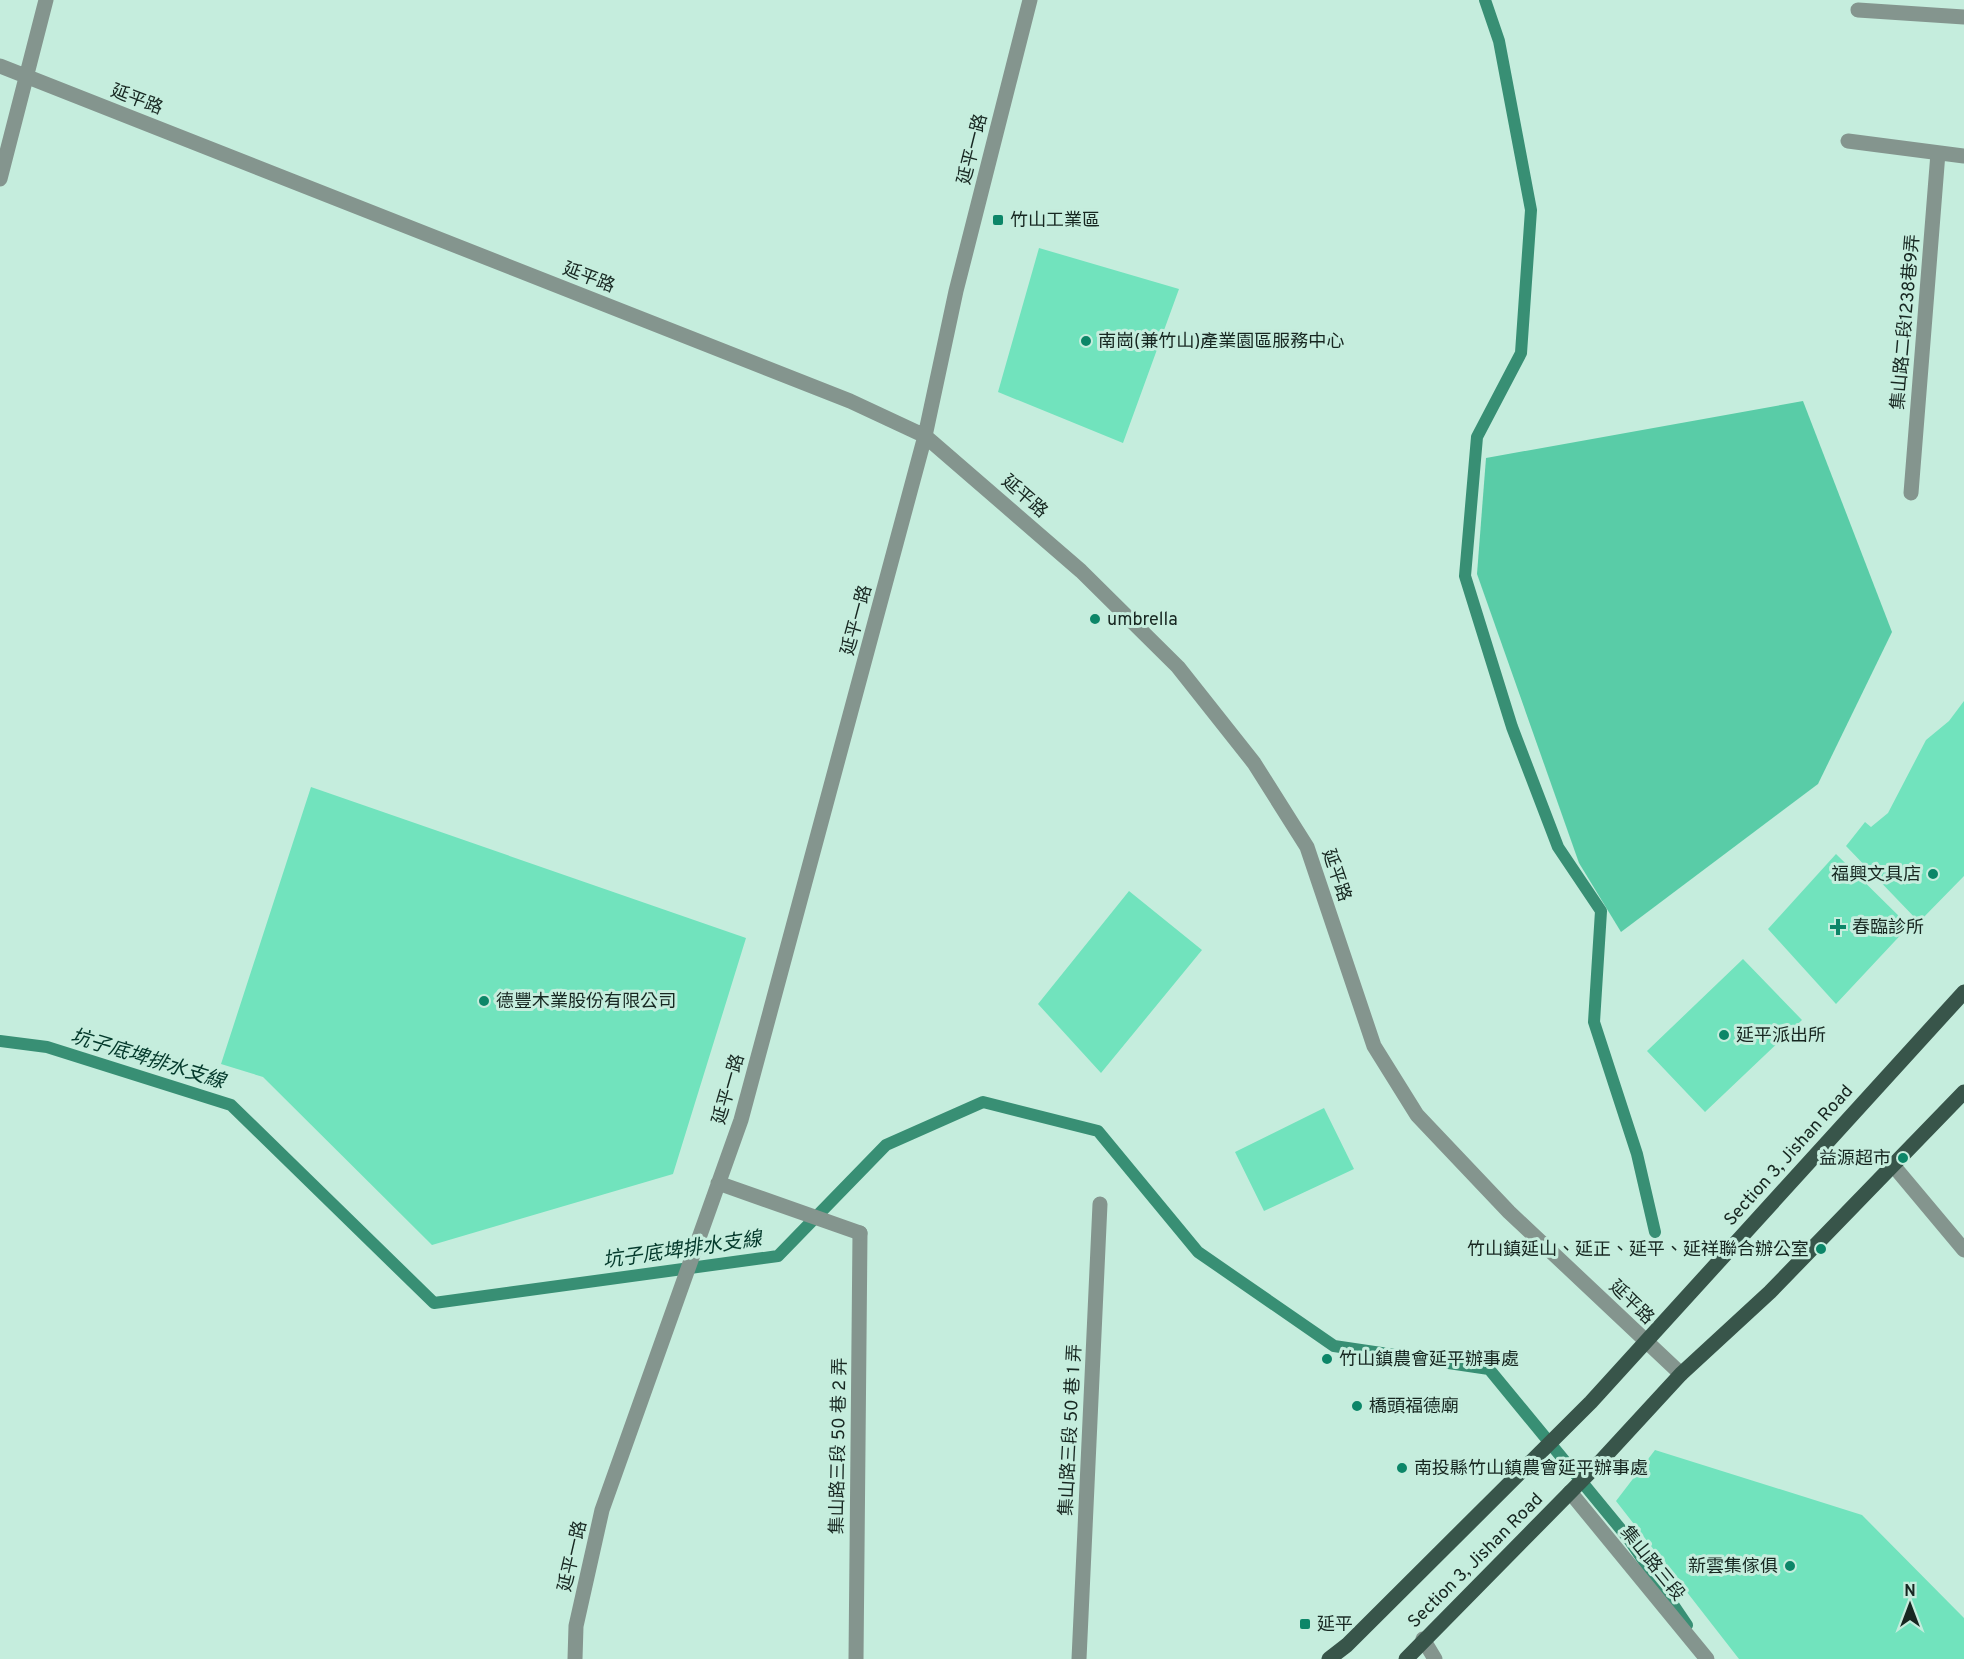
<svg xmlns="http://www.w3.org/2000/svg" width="1964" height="1659" font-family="Overpass,'Noto Sans TC',sans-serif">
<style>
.forest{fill:#59cca7}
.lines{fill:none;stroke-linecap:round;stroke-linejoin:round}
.stream{stroke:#388f74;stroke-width:12}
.building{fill:#71e3bd}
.lane{stroke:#84958e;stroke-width:15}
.street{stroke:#84958e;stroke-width:15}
.primary{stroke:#38554a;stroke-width:15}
.poi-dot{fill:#0c8668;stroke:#c5eddd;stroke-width:2}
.labels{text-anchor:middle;stroke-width:6;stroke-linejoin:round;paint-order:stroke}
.street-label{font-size:18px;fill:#172721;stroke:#c5eddd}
.poi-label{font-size:18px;fill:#172721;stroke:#c5eddd;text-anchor:start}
.water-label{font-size:20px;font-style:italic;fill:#03392b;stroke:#c5eddd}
</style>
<rect width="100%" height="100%" fill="#c5eddd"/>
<path class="forest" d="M1803,401l89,231 -74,152 -197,148 -42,-69 -102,-289 9,-116z"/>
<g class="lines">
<path class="stream" d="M1485,0l14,41 32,169 -10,143 -44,84 -12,139 47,151 46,120 43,64 -7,111 43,132 18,78
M0,1041l47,6 184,58 203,198 344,-47 108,-111 97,-43 115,29 100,121 136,94 155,23 139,169 59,87"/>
</g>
<path class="building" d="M1039,248l140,41 -56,154 -125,-51z
M1964,701v175l-45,46 -73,-76 19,-24 6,5 17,-14 38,-73 23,-19z
M311,787l435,151 -73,236 -241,71 -169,-168 -42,-13z
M1836,854l73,72 -73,78 -68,-75z
M1129,891l73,59 -101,123 -63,-69z
M1743,959l59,61 -97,92 -58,-61z
M1324,1108l30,61 -90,42 -29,-59z
M1655,1450l207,65 102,103v41h-225l-123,-158z"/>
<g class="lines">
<path class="lane" d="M1858,10l106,7
M1848,141l116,15
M1911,493l27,-340
M1570,1492l137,167
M1423,1639l12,20
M856,1659l4,-426
M1079,1659l21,-455"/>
<path class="street" d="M0,66l850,335 75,35 156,135 97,96 76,96 53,84 67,199 43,69 92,97 172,162
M0,179l46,-179
M1892,1164l72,86
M718,1183l142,50
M575,1659l1,-33 26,-116 139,-390 184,-684 31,-145 74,-291"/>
<path class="primary" d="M1329,1659l18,-14 244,-243 373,-410
M1406,1659l193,-196 82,-89 89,-82 194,-200"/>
</g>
<g class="poi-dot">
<rect x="992" y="214" width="12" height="12" rx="3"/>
<circle cx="1086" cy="341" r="6"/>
<circle cx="1095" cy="619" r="6"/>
<circle cx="1933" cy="874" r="6"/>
<path d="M1835 918h6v6h6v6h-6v6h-6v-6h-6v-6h6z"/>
<circle cx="484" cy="1001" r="6"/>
<circle cx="1724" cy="1035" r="6"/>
<circle cx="1903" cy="1158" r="6"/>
<circle cx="1821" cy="1249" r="6"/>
<circle cx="1327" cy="1359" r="6"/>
<circle cx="1357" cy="1406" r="6"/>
<circle cx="1402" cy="1468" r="6"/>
<circle cx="1790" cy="1566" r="6"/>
<rect x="1299" y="1618" width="12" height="12" rx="3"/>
</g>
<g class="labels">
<g class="street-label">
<text transform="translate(137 99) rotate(21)" y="6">延平路</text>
<text transform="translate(972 149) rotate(-76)" y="6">延平一路</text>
<text transform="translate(589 277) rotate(21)" y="6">延平路</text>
<text transform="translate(1905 322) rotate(-85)" y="6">集山路二段1238巷9弄</text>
<text transform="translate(1025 496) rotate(41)" y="6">延平路</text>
<text transform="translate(856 620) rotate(-75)" y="6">延平一路</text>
<text transform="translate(1337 875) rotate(71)" y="6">延平路</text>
<text transform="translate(728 1089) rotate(-74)" y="6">延平一路</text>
<text transform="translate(1788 1155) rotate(-48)" y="6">Section 3, Jishan Road</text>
<text transform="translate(1632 1302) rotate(44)" y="6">延平路</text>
<text transform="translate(1070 1430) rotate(-87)" y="6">集山路三段 50 巷 1 弄</text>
<text transform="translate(838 1446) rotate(-89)" y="6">集山路三段 50 巷 2 弄</text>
<text transform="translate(572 1556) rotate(-77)" y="6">延平一路</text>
<text transform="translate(1475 1560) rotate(-45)" y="6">Section 3, Jishan Road</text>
<text transform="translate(1653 1563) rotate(51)" y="6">集山路三段</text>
</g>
<g class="poi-label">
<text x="1010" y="226">竹山工業區</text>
<text x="1098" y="347">南崗(兼竹山)產業園區服務中心</text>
<text x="1107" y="625">umbrella</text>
<text x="1921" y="880" text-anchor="end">福興文具店</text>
<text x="1852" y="933">春臨診所</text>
<text x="496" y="1007">德豐木業股份有限公司</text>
<text x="1736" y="1041">延平派出所</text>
<text x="1891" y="1164" text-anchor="end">益源超市</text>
<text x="1809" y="1255" text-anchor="end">竹山鎮延山、延正、延平、延祥聯合辦公室</text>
<text x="1339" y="1365">竹山鎮農會延平辦事處</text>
<text x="1369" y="1412">橋頭福德廟</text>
<text x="1414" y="1474">南投縣竹山鎮農會延平辦事處</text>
<text x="1778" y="1572" text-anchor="end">新雲集傢俱</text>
<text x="1317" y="1630">延平</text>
</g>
<g class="water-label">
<text transform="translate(148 1058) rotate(17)" y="7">坑子底埤排水支線</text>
<text transform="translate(682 1249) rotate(-8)" y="7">坑子底埤排水支線</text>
</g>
</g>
<g transform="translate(1910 1605)" stroke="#c5eddd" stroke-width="4.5" paint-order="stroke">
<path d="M0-4.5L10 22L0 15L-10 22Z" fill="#172721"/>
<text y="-9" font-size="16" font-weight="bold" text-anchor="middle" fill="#172721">N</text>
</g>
</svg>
